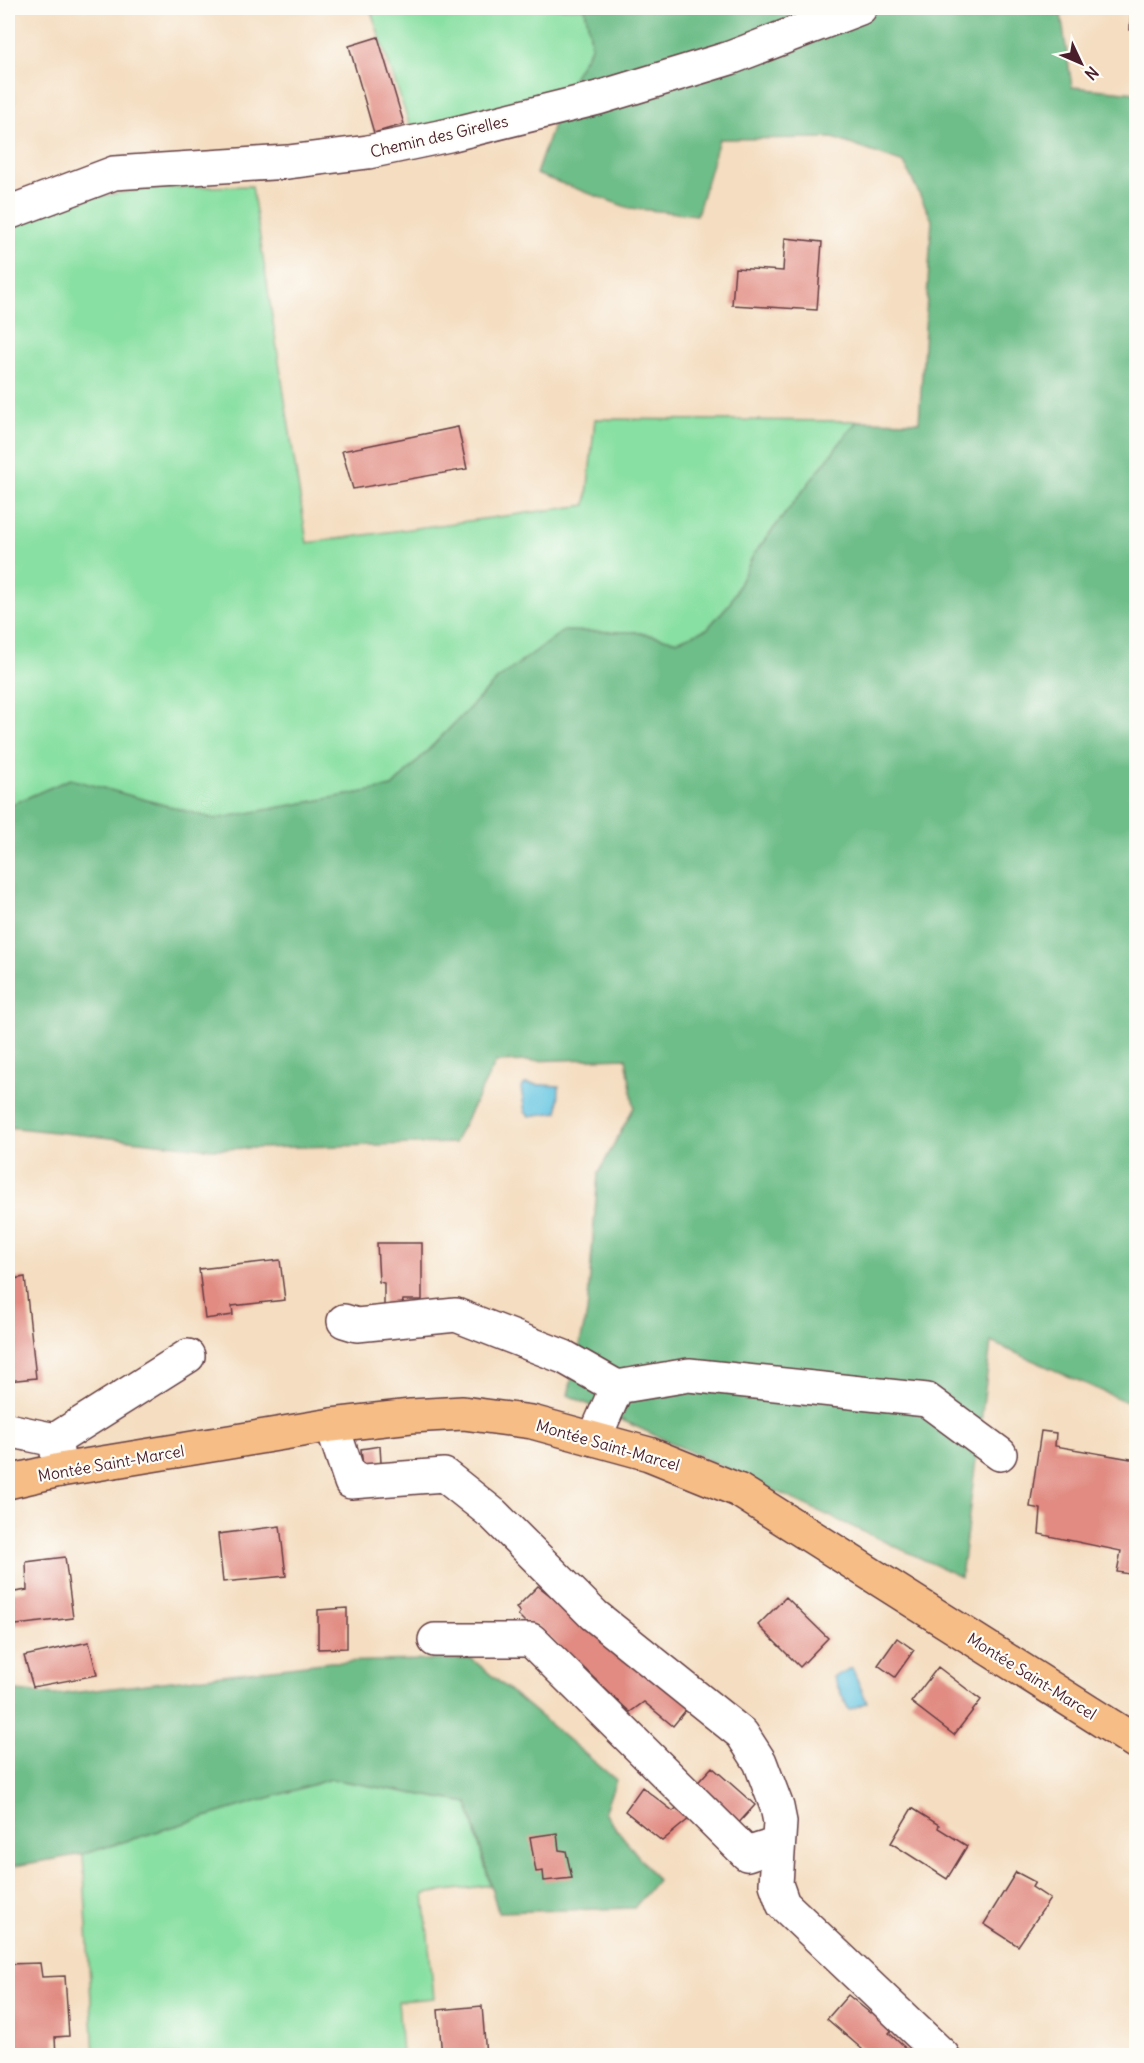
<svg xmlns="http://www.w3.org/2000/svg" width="1144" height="2063" font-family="Delius,sans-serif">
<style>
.green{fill:#89e0a3;stroke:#6a8067;stroke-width:1.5}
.forest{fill:#6ebe89;stroke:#5c6e5a;stroke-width:1.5}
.water{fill:#63c5e1;stroke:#567286;stroke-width:1.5}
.building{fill:#e18b82}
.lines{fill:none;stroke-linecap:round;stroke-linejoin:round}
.minor-casing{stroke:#643c41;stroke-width:36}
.major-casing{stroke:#643c41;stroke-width:36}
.minor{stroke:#fff;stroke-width:33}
.major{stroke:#f6be86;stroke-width:33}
.labels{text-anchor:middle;stroke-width:4.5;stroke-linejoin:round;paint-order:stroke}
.street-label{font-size:16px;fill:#4a1f2b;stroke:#fdfcf7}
</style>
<rect width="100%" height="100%" fill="#fdfcf7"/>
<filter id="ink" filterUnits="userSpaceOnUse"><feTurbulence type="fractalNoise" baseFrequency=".0167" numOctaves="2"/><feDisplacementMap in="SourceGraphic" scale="12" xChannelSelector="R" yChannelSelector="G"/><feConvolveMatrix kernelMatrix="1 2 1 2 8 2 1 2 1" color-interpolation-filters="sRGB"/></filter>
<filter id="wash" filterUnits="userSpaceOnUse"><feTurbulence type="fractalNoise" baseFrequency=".008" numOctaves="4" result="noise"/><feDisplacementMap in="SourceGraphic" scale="24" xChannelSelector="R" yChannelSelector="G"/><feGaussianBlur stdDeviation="1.35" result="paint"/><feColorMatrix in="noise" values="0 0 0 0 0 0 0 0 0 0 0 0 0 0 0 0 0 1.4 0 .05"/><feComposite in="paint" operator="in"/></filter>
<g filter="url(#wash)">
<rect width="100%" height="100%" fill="#f4ddc0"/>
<path class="green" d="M370,8h215l7,38 -28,47 -153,36z
M252,186l55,357 279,-38 9,-86 262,2 -103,133 -24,49 -23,26 -30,12 -42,-9 -137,47 -106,108 -177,32 -145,-40 -62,27v-580l75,-27 69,-11z
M331,1779l137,24 22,82 -66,9 10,104 -36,3 4,54h-308l-11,-201z"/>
<path class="forest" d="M585,8h475l12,79 64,6v1313l-145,-64 -30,235 -393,-182 19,-82 11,-139 36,-67 -8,-49 -130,4 -42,81 -240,6 -206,-22v-321l62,-27 145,40 177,-32 106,-108 65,-48 72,1 42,9 30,-12 23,-26 24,-49 103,-133 62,1 13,-202 -28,-57 -71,-25 -114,1 -22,76 -68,-7 -93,-34 28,-81 28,-47z
M472,1659l144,121 -12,33 53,67 -23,28 -136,4 -30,-109 -137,-24 -248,75 -75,13v-177l46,5 277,-33z"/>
<path class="water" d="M525,1084l34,2 -1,26 -29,4 -4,-4 -4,-24z
M852,1668l15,34 -18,8 -16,-33z"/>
<g id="blocks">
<path class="building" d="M1131,8h5v22h-6z
M378,37l26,87 -30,9 -25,-87z
M785,238l37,4 -5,68 -85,-5 3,-37 48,3z
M458,427l9,42 -114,20 -11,-38z
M377,1243h45v57h-19l-1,7 -18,-1v-23l-5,-1z
M280,1260l5,40 -53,6 1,9 -28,4 -6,-50z
M25,1277l11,101 -28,3v-101z
M1041,1431l15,2 -1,13 81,14v115l-19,-3 4,-21 -82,-17 2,-25 -11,-2z
M380,1446l1,17 -18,4 -2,-18z
M280,1526l6,50 -63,6 -5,-48z
M65,1557l8,61 -65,8v-33l19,-3 -1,-28z
M538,1586l152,119 -17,21 -29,-24 -14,10 -95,-88 -4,4 -13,-13 2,-3 -4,-4z
M786,1597l42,41 -28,29 -42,-42z
M347,1608v40l-29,1v-39z
M897,1638l17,12 -19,27 -17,-12z
M89,1642l8,33 -64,12 -9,-31z
M938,1667l43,33 -27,35 -43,-33z
M712,1767l43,38 -20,22 -44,-37z
M642,1787l31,24 6,-5 11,12 -28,23 -37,-30z
M912,1808l27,17 -1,3 29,18 -20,33 -56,-36z
M557,1833l2,17 7,1 6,27 -28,3 -1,-10 -7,1 -6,-35z
M1016,1872l19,10 -3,5 18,12 -32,47 -34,-22z
M40,1963l2,14 23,-1 4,60 -14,1 1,19h-46l-2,-33v-59z
M848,1995l22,18 4,-5 22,18 -7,7 25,23h-57l5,-7 -35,-30z
M482,2006l4,50h-44l-4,-46z"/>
</g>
</g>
<g filter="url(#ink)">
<use href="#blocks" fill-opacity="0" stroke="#643c41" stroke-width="1.5"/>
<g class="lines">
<g class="minor-casing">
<path id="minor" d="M8,213l106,-40 174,-11 80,-10 81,-17 149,-37 132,-40 130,-50
M344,1321l13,4 99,-10 108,42 53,30 -23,52
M617,1387l72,-12 238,25 73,54
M332,1425l19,57 93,-7 49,39 101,101 148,119 18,28 17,45 3,15 -4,62 7,20 160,152
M8,1430l47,10
M60,1470l-5,-30 133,-84
M435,1640h96l216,214 31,-10"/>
</g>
<g class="major-casing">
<path id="major" d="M8,1482l52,-12 272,-45 79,-9 52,-3 69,9 117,32 89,36 398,252"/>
</g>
<use href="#minor" class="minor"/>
<use href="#major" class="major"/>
</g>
</g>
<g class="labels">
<g class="street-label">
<text transform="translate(439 136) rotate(-13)" y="6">Chemin des Girelles</text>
<text transform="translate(608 1445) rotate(16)" y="6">Montée Saint-Marcel</text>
<text transform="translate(111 1463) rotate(-10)" y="6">Montée Saint-Marcel</text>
<text transform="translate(1032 1676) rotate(32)" y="6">Montée Saint-Marcel</text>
</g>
</g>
<rect width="1144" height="2063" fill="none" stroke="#fdfcf7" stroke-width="30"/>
<g transform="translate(1081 63) rotate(134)" stroke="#fdfcf7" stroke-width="4.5" paint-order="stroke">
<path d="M0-4.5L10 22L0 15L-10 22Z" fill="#4a1f2b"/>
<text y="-9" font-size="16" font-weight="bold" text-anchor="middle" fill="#4a1f2b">N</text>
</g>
</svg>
